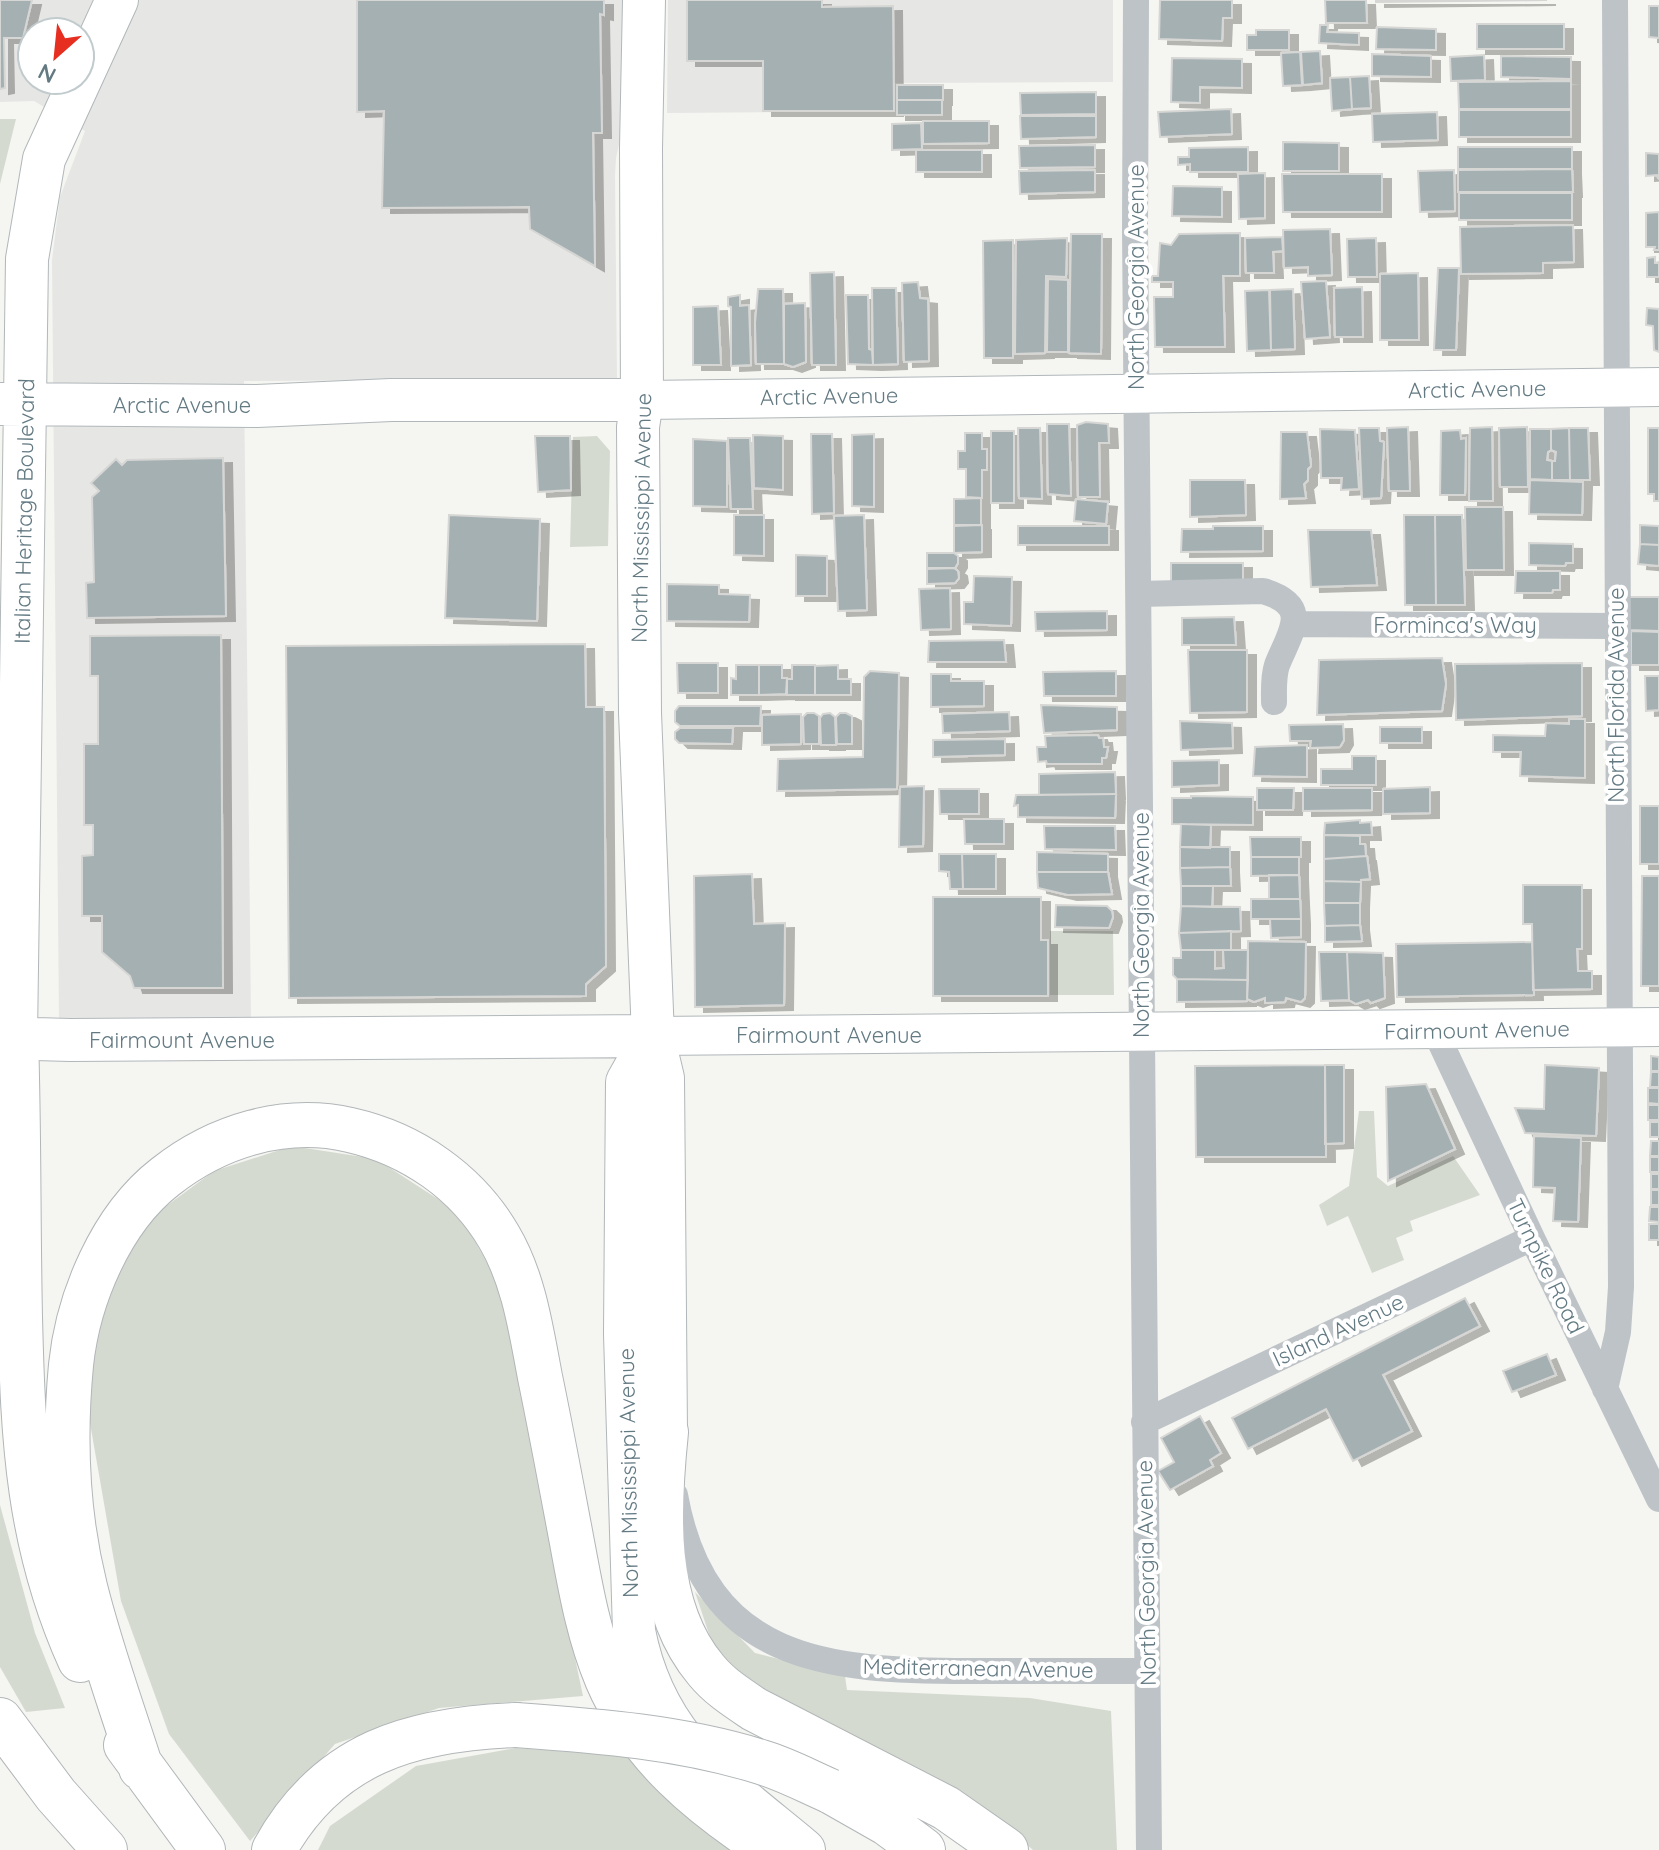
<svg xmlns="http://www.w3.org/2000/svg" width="1659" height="1850" font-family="Quicksand,sans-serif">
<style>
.built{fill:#e6e6e5;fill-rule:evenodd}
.green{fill:#d5dad0}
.building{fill:#a5b0b3;stroke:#d6d6d4;stroke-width:2;filter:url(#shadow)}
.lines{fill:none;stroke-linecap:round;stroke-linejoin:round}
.secondary-casing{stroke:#b0b7ba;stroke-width:40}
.primary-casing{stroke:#b1b7ba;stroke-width:44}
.highway-casing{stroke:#b1b6b8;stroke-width:46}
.street{stroke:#bdc3c6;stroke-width:26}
.secondary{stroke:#fff;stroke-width:38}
.primary{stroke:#fff;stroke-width:42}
.highway{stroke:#fff;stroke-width:44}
.highway-bridge-casing{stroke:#b1b6b8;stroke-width:46;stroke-linecap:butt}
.highway-bridge{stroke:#fff;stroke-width:44}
.labels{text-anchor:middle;stroke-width:8;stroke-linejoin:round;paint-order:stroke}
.street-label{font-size:22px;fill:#637a83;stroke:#fff}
</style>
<defs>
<filter id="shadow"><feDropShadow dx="9" dy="5" stdDeviation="0" flood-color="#0004"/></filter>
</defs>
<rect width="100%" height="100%" fill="#f5f5f1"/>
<path class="built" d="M0,0h627l-1,112 -10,46 -1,17 2,204 -373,2 7,639 -192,2 -7,-762 8,-63 25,-66 -51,-30 -34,1zM32,32h48v48h-48z
M668,0h445v82l-219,1v28l-227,2z"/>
<path class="green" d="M0,119h16l-16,65z
M597,436l13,15 -2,95 -38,1 3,-110z
M1050,931h63l1,64h-64z
M1359,1111h15l3,66 11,9 65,-30 27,39 -70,26 3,10 -17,7 8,22 -32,13 -24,-57 -21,10 -8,-21 30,-19z
M292,1146l84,13 82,53 51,89 28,177 46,218 -144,12 -104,36 -85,97 -81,-107 -48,-133 -35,-201 15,-94 49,-88 64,-47z
M0,1505l35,128 30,75 -39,4 -26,-45z
M695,1592l60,61 90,23 2,14 183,8 81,13 6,139h-84l-10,-9 -269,-147 -38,-39z
M516,1748l112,8 104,94h-414l12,-24 86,-60z"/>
<path class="building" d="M0,0h32l-9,38h-19l1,50 -5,1z
M357,0h247v15l-4,-1 2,119h-9l2,133 -65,-37 -1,-22 -147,1 2,-97 -27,1z
M687,0h135v7l71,-1 1,105h-131v-50h-76z
M1160,0h72v18h-9l-1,23 -63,-2z
M1325,0h41l1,23h-41z
M1376,0h171l-171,2z
M1649,6h10v32l-10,-1z
M1477,24h87v25h-87z
M1320,25h8l-1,7 32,1v12l-40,-2z
M1377,27l59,2v21l-60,-1z
M1256,30h33v20h-42v-15h9z
M1320,51l2,32 -19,2 -2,-33z
M1300,52l2,33 -19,1 -2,-33z
M1372,54l59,2v21l-59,-1z
M1484,55l1,25 -34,1 -1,-24z
M1501,56l70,1v22l-70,-2z
M1172,58l70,1v29l-42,-1v16l-29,-1z
M1369,76l2,32 -19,1 -2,-32z
M1350,77l2,32 -20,2 -2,-33z
M1571,81v28h-112l-1,-27z
M897,85h46v15h-46z
M1096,92v22l-75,1 -1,-22z
M897,100h45v15h-45z
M1231,109l1,25 -72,3 -2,-25z
M1459,110h112v27h-112z
M1437,112l1,28 -65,2 -1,-28z
M1020,116h76v21l-75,2z
M923,121h66v22l-66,1z
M921,123l1,26 -30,1v-26z
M1283,142l56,1v28h-56z
M1095,145v22l-75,1 -1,-22z
M1248,147v25h-58v-8l-12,1v-8h11v-9z
M1458,147h114v22h-114z
M916,150h66v22h-66z
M1646,153l13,1v25l-2,-4 -11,1z
M1572,169l1,23h-115v-22z
M1095,170v22l-75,2 -1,-23z
M1454,170l1,41 -35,1 -2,-41z
M1265,173v45l-26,1 -1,-45z
M1282,174h100v38h-99z
M1173,186l49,1v30l-50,-1z
M1459,193h113v27h-113z
M1659,212v38h-5l1,-3h-9v-34z
M1573,225l1,37 -31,1v10l-82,1 -1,-47z
M1330,229l2,46 -24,1v-9l-24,1 -1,-38z
M1240,233v43h-17l2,71h-70l-1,-50h19v-15h-21v-6h6l2,-33 11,2 8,-11z
M1071,234h31l-1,120 -32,-1z
M1282,237l1,14 -10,1 1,21h-28l-1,-35z
M1067,238l-1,39 -20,-1 -1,77 -30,1 1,-114z
M1376,238l1,39h-29l-1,-38z
M1013,240v118h-29l-1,-117z
M1655,257v6h4v14h-12v-19z
M1438,268h21l-3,82h-22z
M834,272l2,93h-24l-2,-92z
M1418,273l1,67h-39v-66z
M1048,279l20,1v72h-21z
M1326,281l4,56 -25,2 -4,-57z
M918,282l2,16 8,1 1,62 -25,1 -2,-79z
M1362,287l1,50h-28l-1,-49z
M872,288h24l2,76 -25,1z
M758,289h25l1,75h-28l-1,-41z
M1293,289l2,60 -24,1 -1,-60z
M1269,290l2,60 -24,1 -2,-60z
M740,295v11l9,-1 2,60 -20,1v-59l-3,-1v-9z
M846,295h22l1,54 3,1 1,15 -25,-1z
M805,303l1,59 -13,5 -9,-3v-60z
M718,306l3,59h-28v-58z
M1647,308l12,1v43l-5,-2 -1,-24 -7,-1z
M1086,422l22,2 1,19h-10l1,54h-22l-1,-72z
M1047,424h22l2,72 -23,-2z
M1408,427l2,64h-21l-2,-63z
M1492,427l1,74h-24l1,-73z
M1527,427l1,60h-28l-1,-59z
M1018,428h22l2,71 -23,-1z
M1359,428h20l1,13 4,1 -3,56 -19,1z
M1569,428h19l2,52h-20z
M1569,428l1,52h-18v-19h3l1,-9 -5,-2v-21z
M1648,428h11v73h-5v-7h-6z
M1320,429l35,1 4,59 -18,1 1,-12h-21z
M1530,429h21v21l-3,2 -1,8 5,1v19l-22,-1z
M1460,430l1,9 5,-1 -1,57h-25l1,-64z
M991,431h23v72h-23z
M1281,432h26l4,34 -3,3v11l-4,4 2,14 -26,1z
M965,433h17v16h5v21h-5v28l-16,-1v-28h-8v-18h7z
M811,434h21l2,79 -22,1z
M874,434v73l-22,-1v-71z
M753,435l30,1v54l-29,-2z
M535,436h35l1,54 -33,2z
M728,438h22l3,71h-22z
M693,439l34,2v66l-34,-1z
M223,458l3,158 -139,2 -1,-35 8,-1 -2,-85 7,-6 -8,-8 25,-24 6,6 5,-5z
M1190,480h55l1,35 -56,2z
M1530,480l53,2 -1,33 -53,-1z
M981,498v27h-27v-26z
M1076,499l32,3 -2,22 -32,-3z
M1465,507h38l1,63h-38z
M449,515l91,4 -3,102 -92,-3z
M734,515h30v41l-30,-1z
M864,515l3,95 -29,1 -4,-95z
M1404,515h31l1,90h-31z
M1435,515h27l3,90h-29z
M982,525v27l-28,1v-27z
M1640,525l19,1v19l-19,-1z
M1018,526h91v19h-91z
M1213,526h50v25l-82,1 1,-23h31z
M1308,530h63l6,55 -66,2z
M1529,543l44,1v19h-7l-1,3 -36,-1z
M1640,544l19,1v21l-21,-2z
M927,553h27l4,3v7l-3,5h-28z
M796,555l31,1v40h-31z
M1171,563h72v20l-72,1z
M954,568l4,3 1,7 -4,5 -28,1v-15z
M1516,571h44v19h-7l-1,3h-37z
M974,576l38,1 -1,49 -47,-2v-22h9z
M667,584l52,1v9l31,1 -1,27 -82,-1z
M950,588l1,41 -30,1 -2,-41z
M1628,597h31v34l-31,-1z
M1107,611v19l-71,1 -1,-19z
M1234,617l2,28h-54v-27z
M1631,631l28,1v33h-28z
M221,635l2,353h-89l-4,-12 -28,-24v-36h-20v-60l11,-1v-30h-9v-81h14v-68h-8v-40z
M1004,640l2,22h-78l1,-21z
M585,644l1,63h18l2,259 -20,18v12l-297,2 -3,-352z
M1188,650h59v62l-57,1z
M1442,658l4,26 -4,27 -125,4 2,-55z
M677,663h41v30h-40z
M1582,663v53l-126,4 -1,-56z
M736,665h23v30h-28v-17l5,1z
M759,665h23v13h5l-1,16 -27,1z
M792,665h23v30h-28v-16h5z
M838,665v14h13v16h-36v-29z
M870,671l29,2 -2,116 -120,2 1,-32 85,-2 1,-80z
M1116,671v25h-72l-1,-24z
M931,674h20v7h33v25l-53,1z
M1645,676h14v34l-13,1z
M1041,705l76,2v23l-73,3z
M679,706h82l-1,20h-80l-5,-4v-11z
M1009,712l1,19 -67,2 -1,-19z
M807,713h7l5,3v28h-15l-1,-27z
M830,713l5,4 1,28h-15l-1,-27 3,-4z
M840,713h6l6,3v28h-15l-1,-27z
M801,714v30l-39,1v-30z
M1569,719h16v59l-65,-2 1,-24h-28v-17l52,1 1,-13 23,1z
M1180,721l52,2 1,25 -52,2z
M1343,724l1,16 -4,7 -30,1 1,-7h-21l-1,-16z
M1380,727h42v16h-42z
M680,728h53l-1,16 -53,-1 -4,-4v-7z
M1098,735l1,3h4l1,9h4l-2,11h-4v6h-55l-1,-3 -8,1 -1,-15h9l-1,-11z
M1005,739v16l-72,2v-17z
M1307,745v32l-54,-1 2,-29z
M1352,756h24v29h-55v-16h31z
M1219,760v25l-47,2v-26z
M1115,772l1,22 -77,1v-21z
M924,786l-1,60 -24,1 1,-60z
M1430,787v26l-47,1v-25z
M1257,788h37l-1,22h-36z
M1303,788h69v22l-69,1z
M939,789h40v25h-39z
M1116,794l-1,24 -97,-1v-12l-4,1 2,-11z
M1191,796l62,1v28l-81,-1v-26h19z
M1640,806h19v58h-19z
M964,819h40v25h-39z
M1360,820v3l11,-1 1,13h-48l1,-12z
M1181,824l30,1 -1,23 -30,-1z
M1044,826h71l1,24 -71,-1z
M1324,835l36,1v8h5l1,12 -42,3z
M1250,837h51v20h-50z
M1180,847h50v20l-50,1z
M1037,852l71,2v18h-71z
M939,854h23l1,35h-13l-1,-17 -10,-1z
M962,854h34v35h-33z
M1367,856l3,23 -9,1v2l-37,-1v-22z
M1251,857h48v18l-48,1z
M1230,867l1,19h-50l-1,-18z
M1037,872h71l4,22 -44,1 -30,-7z
M752,874l2,50 31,-1 -1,82 -89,2 -1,-131z
M1269,875h30l1,24h-31z
M1642,876h17v110h-18z
M1324,881l37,1 -1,21h-36z
M1523,885h59v64h-5l1,22h14v18l-59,1 -1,-66h-9z
M1181,886h32l-1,21 -31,-1z
M933,897h108v43h7v56h-115z
M1251,899h49l1,20h-50z
M1324,903h36v22l-35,1z
M1056,905l51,1 5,5 1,6 -4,11 -54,-1z
M1181,906l59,1 1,24 -62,2z
M1270,919h31v18l-30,1z
M1360,925l2,16 -37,1v-16z
M1231,931v19h-50l-2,-17z
M1248,941l58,1 -1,56 -4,4 -15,-4 -1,4 -20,1v-5l-11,4 -7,-3z
M1532,942l2,53 -137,2 -1,-53z
M1181,950h34v19l9,-1 -1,-18h25v30l-71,-1 -4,-4v-17h8z
M1319,952h28l2,48 -28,1z
M1347,952l36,1 2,45 -14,5 -3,-3 -12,4 -7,-4z
M1177,979l71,1 -1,21 -70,1z
M1651,1056l8,1v14h-8z
M1325,1065l1,92h-130l-1,-91z
M1325,1065h19v78l-19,1z
M1545,1065l54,3 -3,68 -71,-3 -10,-25 29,1z
M1651,1072h8v15h-9z
M1426,1084l29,65 -67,32 -2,-94z
M1648,1088h11v16l-11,-1z
M1648,1105h11v15h-11z
M1650,1122h9v15h-9z
M1534,1136l47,2 -3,84 -25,-1 2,-33 -22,-1z
M1651,1141h8v15h-9z
M1650,1157h9v15h-9z
M1651,1174h8v15h-8z
M1651,1190h8v15h-8z
M1650,1207h9v15l-10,-1z
M1649,1224h10v16h-10z
M1465,1298l15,28 -97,49 29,56 -59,30 -27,-52 -78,40 -16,-31z
M1547,1354l9,21 -44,17 -9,-21z
M1200,1416l21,37 -11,7 3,6 -43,24 -12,-19 16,-9 -13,-24z"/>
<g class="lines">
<g class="secondary-casing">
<path id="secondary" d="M642,400l1017,-13
M653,1036l1006,-9"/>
</g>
<g class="primary-casing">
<path id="primary" d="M644,0l-3,148 1,252 -4,27 2,286 13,323 10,42 3,354
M0,404l257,2 134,-6h251
M653,1036l-26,46 -2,252 9,297c21,110 90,152 170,219
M0,1038l70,2 583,-4
M16,1038l11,-779 17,-100 73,-159"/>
</g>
<g class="highway-casing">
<path id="highway" d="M16,1038c3,93 2,186 4,279 3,124 8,228 60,343
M666,1432c-8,77 -14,174 40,238 13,16 30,27 48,39l192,99 60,42
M0,1720l56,75 49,55
M126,1745l77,105
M141,1768c-19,-60 -41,-120 -56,-181 -18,-72 -21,-148 -14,-222 7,-67 40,-146 94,-188 52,-41 119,-62 185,-47 62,14 117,52 149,107 25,42 32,93 41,140 11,53 21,107 31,160 9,48 17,97 36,142 33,77 95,127 163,171
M830,1791l58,33 35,26
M274,1850c54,-98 138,-121 242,-125"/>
</g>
<path class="street" d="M1136,0l-1,229 14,1621
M1139,594l124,-3c50,15 27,41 14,74 -4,12 -3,25 -3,37
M1294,624l322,2
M1435,1031l97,207 127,261
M1605,1389l13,-57 3,-45 -6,-1287
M1144,1422l388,-184
M675,1495c30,167 152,176 295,176 59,0 118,0 177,0"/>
<use href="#secondary" class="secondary"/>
<use href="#primary" class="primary"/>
<use href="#highway" class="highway"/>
<g class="highway-bridge-casing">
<path id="highway-bridge" d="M516,1725c83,6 165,12 245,37 24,7 46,19 69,29"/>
</g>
<use href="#highway-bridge" class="highway-bridge"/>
</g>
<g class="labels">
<g class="street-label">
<text transform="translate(1136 277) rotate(-90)" y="8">North Georgia Avenue</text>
<text transform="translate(1477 389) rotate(-1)" y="8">Arctic Avenue</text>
<text transform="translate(829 396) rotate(-1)" y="8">Arctic Avenue</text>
<text x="182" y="413">Arctic Avenue</text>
<text transform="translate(24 511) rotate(-89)" y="8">Italian Heritage Boulevard</text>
<text transform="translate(641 518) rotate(-89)" y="8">North Mississippi Avenue</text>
<text x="1455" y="633">Forminca's Way</text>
<text transform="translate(1616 695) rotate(-90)" y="8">North Florida Avenue</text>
<text transform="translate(1141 925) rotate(-90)" y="8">North Georgia Avenue</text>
<text transform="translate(1477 1030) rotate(-1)" y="8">Fairmount Avenue</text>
<text x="829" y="1043">Fairmount Avenue</text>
<text x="182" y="1048">Fairmount Avenue</text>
<text transform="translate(1546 1266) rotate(64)" y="8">Turnpike Road</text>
<text transform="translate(1338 1330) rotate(-25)" y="8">Island Avenue</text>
<text transform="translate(628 1473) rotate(-91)" y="8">North Mississippi Avenue</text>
<text transform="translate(1146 1573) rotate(-91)" y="8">North Georgia Avenue</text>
<text transform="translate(978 1668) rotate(1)" y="8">Mediterranean Avenue</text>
</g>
</g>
<g transform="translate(56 56) rotate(207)"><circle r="38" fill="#ffffff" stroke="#c1cacd" stroke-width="2"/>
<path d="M0-6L14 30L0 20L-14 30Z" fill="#e62e21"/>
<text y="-12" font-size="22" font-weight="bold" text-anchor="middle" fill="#637a83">N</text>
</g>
</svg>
